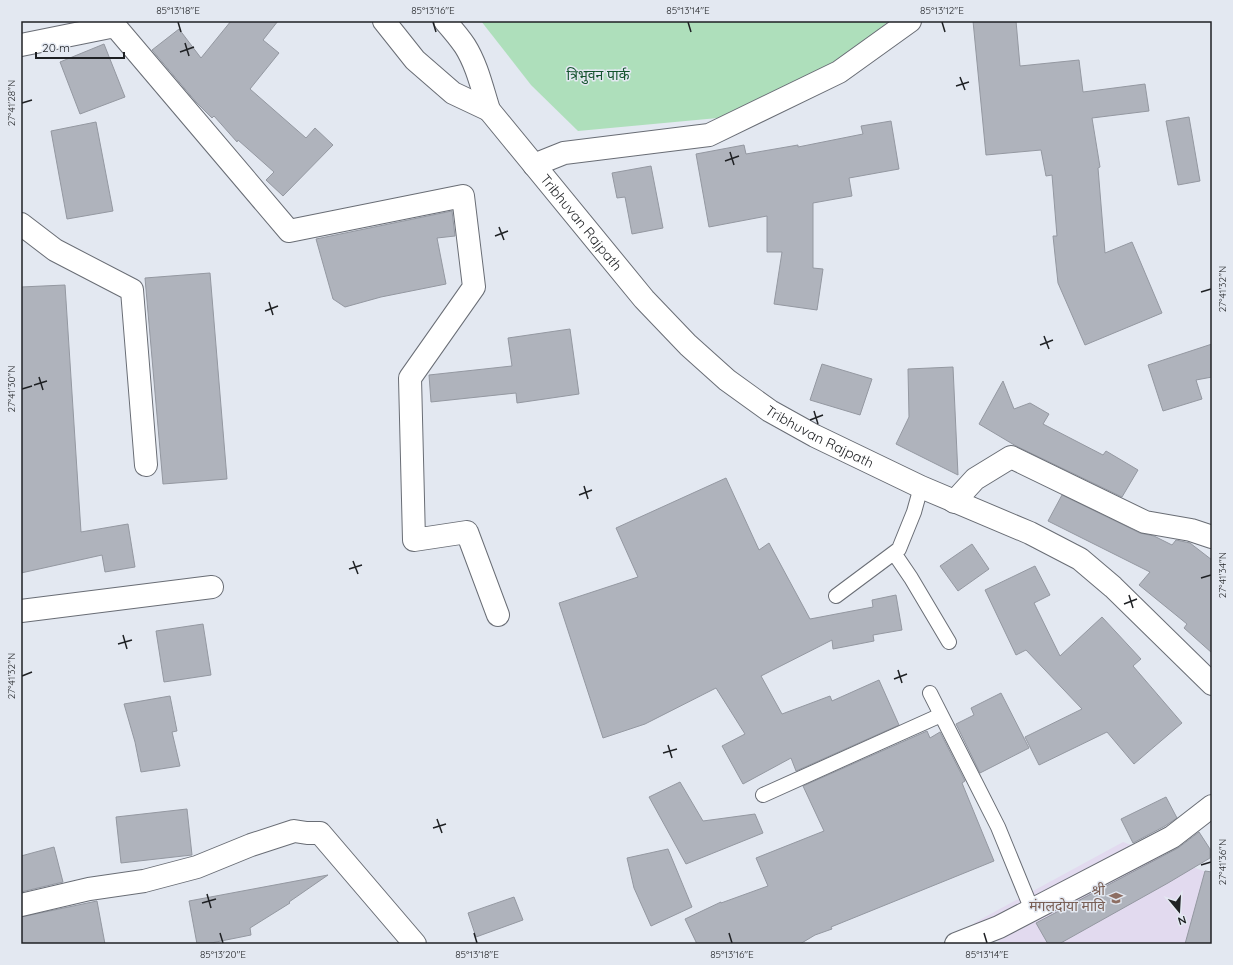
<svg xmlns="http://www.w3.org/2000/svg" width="1233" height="965" font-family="Quicksand,'Noto Sans Devanagari',sans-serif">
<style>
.education{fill:#e2daef}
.green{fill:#aedfbb}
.building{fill:#afb3bc;stroke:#9498a1}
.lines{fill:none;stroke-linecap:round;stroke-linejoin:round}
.lane-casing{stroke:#696d75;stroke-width:16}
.street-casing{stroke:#696d75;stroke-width:24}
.highway-casing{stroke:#696d75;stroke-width:24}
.lane{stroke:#fff;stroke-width:14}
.street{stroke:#fff;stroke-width:22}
.highway{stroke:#fff;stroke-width:22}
.ticks{fill:none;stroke:#1f2124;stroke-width:1.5}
.labels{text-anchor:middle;stroke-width:3;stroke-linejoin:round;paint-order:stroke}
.park-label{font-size:14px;fill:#14532e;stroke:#e3e8f1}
.street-label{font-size:14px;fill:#1f2124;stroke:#e3e8f1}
.education-label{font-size:14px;fill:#785e54;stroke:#e3e8f1;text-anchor:end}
.neatline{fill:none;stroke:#1f2124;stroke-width:1.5}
.ticks-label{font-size:10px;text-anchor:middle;fill:#1f2124}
</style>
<rect width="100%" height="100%" fill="#e3e8f1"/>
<path class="education" d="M1123,842l89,32v70h-210l-28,-21z"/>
<path class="green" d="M481,21h407l-45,49 -93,45 -172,16 -47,-46z"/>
<path class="building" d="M231,21h47l-15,19 16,13 -29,36 56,49 9,-10 18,17 -50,51 -17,-16 8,-8 -36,-32 -1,2 -23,-26 -2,2 -16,-16 -44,-52 27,-21 22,29z
M973,21h43l4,45 59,-6 4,32 62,-8 4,27 -57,7 8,49 -2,1 7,85 27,-11 30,71 -77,32 -27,-62 -5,-47h4l-5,-61 -6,1 -5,-26 -55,5z
M104,44l21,53 -45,17 -20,-52z
M1189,117l11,64 -22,4 -12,-64z
M891,121l8,48 -50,9 3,18 -39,7v65l10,1 -6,41 -43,-6 8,-52h-15v-36l-58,11 -13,-73 48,-9 2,9 52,-9v2l65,-13 -2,-8z
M96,122l17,89 -46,8 -16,-88z
M651,166l12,62 -31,6 -7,-37 -8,1 -5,-25z
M452,211l3,25 -18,2 9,46 -65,13 -36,10 -12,-8 -17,-60z
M210,273l17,206 -64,5 -18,-206z
M65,285l16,247 47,-8 7,43 -30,5 -3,-17 -81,18v-286z
M570,329l9,65 -62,9 -1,-10 -85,9 -2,-27 83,-9 -4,-28z
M1212,344v33l-16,3 6,19 -39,12 -15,-46z
M822,364l50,15 -12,36 -50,-15z
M953,367l5,108 -62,-31 13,-27 -1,-48z
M1003,381l11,28 16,-6 19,11 -6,10 60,31 3,-4 32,19 -16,27 -106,-51 -37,-22z
M726,478l33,72 10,-7 41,76 63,-12 -1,-7 24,-5 6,35 -29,5 1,6 -41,8 -1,-9 -71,36 21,38 48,-18 2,5 47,-21 20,45 -103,46 -5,-13 -48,26 -21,-38 23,-12 -29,-46 -71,36 -42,14 -44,-135 79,-26 -22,-49z
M1062,495l78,38 14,3 18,9 4,-5 14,3 22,17v93l-28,-25 3,-4 -48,-39 11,-13 -102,-51z
M972,544l17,25 -31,22 -18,-25z
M1035,566l15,29 -16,8 26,53 42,-39 39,42 -8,7 49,57 -48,41 -27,-32 -68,33 -14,-28 57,-28 -56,-59 -10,5 -31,-65z
M203,624l8,51 -47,7 -8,-51z
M1001,693l28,55 -49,25 -24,-49 18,-9 -3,-7z
M170,696l7,35 -5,1 8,34 -39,6 -6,-30 -11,-38z
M927,731l3,7 10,-6 25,49 -3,2 32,78 -163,66 1,2 -17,6 -15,9h-103l-12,-25 36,-17v1l47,-17 -12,-28 68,-27 -21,-45z
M680,782l23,39 52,-7 8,19 -77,31 -37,-67z
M1166,797l11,21 -12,8 -32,17 -12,-24z
M187,809l5,46 -71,8 -5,-46z
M1199,832l11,17v9l-42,25 -109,61h-11l-12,-21 142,-75z
M54,847l9,35 -42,10v-36z
M668,849l24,58 -41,19 -17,-38 -7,-30z
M1205,871l7,1v72h-27z
M328,875l-39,27 1,1 -40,25 1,7 -45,9h-9l-8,-43z
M514,897l9,23 -47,17 -8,-24z
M97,901l8,43h-84v-27z"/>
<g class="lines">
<g class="lane-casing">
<path id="lane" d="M894,553l17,25 38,64
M836,596l63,-47 15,-37 7,-25
M930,693l68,134 34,83
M763,795l178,-80"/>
</g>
<g class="street-casing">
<path id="street" d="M21,45l94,-19 174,205 174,-35 11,91 -64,91 4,162 53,-8 31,83
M534,165l30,-12 145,-18 130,-63 71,-51
M21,224l34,26 77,40 14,175
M954,502l21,-23 36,-22 134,65 46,8 21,7
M21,611l191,-24
M21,905l68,-16 55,-8 53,-14 54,-22 43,-14 13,2h13l95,111
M956,944l43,-17 173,-90 40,-31"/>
</g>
<g class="highway-casing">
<g id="highway">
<path d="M384,21l31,39 38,33 36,17"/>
<path id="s1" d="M445,21c7,8 14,16 20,25 12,19 17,42 24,64l155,189 44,46 39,35 43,31 45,25 106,51 109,46 50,26 33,28 99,97"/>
</g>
</g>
<use href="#lane" class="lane"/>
<use href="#street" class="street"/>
<use href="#highway" class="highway"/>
</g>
<path class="ticks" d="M178,22l3,10M433,22l3,10M688,22l3,10M942,22l3,10M185,43l4,13M180,52l14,-5M960,77l5,13M956,86l13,-4M22,103l10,-3M730,152l4,13M725,161l14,-5M499,227l5,13M495,236l13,-5M1201,292l10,-3M269,302l4,13M265,311l13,-5M1044,336l5,13M1040,345l13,-5M39,377l4,13M34,385l13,-4M22,389l10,-3M814,411l4,13M810,420l13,-5M584,486l4,13M579,495l13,-5M353,561l5,13M349,569l13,-4M1201,578l10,-3M1129,595l4,13M1124,604l13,-5M123,635l4,14M118,644l14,-4M898,670l4,13M22,676l10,-4M894,679l13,-5M668,745l4,13M663,753l14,-4M437,819l5,14M433,828l13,-4M1201,865l10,-3M207,894l4,14M202,903l14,-4M220,933l3,10M474,933l3,10M729,933l3,10M984,933l3,10"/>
<defs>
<g id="school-bare" transform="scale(1.08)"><path d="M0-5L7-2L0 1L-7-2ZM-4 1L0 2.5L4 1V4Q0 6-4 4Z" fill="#8d6e63" stroke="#e3e8f1" stroke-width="2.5" paint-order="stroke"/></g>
</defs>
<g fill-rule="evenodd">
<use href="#school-bare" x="1116" y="898"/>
</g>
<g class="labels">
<g class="park-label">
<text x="598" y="80">त्रिभुवन पार्क</text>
</g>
<g class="street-label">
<text dy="5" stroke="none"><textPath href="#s1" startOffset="246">Tribhuvan Rajpath</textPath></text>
<text dy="5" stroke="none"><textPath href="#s1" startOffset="570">Tribhuvan Rajpath</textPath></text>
</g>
<g class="education-label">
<text x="1105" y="895">श्री<tspan x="1105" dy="16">मंगलदोया मावि</tspan></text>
</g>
</g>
<rect width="1233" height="965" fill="none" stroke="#e3e8f1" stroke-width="44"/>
<g transform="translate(1179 911) rotate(162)" stroke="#e3e8f1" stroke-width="3" paint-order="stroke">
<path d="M0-3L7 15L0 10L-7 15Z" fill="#1f2124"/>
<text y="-6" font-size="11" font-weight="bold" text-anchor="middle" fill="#1f2124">N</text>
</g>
<path d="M36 52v6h88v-6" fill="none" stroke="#1f2124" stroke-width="2"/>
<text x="42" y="52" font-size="12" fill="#1f2124" stroke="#e3e8f1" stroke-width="3" paint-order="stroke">20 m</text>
<rect x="22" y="22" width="1189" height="921" class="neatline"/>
<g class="ticks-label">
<text x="178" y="14">85°13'18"E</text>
<text x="433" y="14">85°13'16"E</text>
<text x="688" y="14">85°13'14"E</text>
<text x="942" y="14">85°13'12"E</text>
<text transform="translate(11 103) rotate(-90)" y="4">27°41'28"N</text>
<text transform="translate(1222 289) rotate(-90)" y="4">27°41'32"N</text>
<text transform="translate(11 389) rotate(-90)" y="4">27°41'30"N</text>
<text transform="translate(1222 575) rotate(-90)" y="4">27°41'34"N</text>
<text transform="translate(11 676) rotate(-90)" y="4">27°41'32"N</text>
<text transform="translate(1222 862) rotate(-90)" y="4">27°41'36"N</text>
<text x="223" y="958">85°13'20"E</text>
<text x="477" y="958">85°13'18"E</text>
<text x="732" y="958">85°13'16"E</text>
<text x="987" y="958">85°13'14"E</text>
</g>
</svg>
